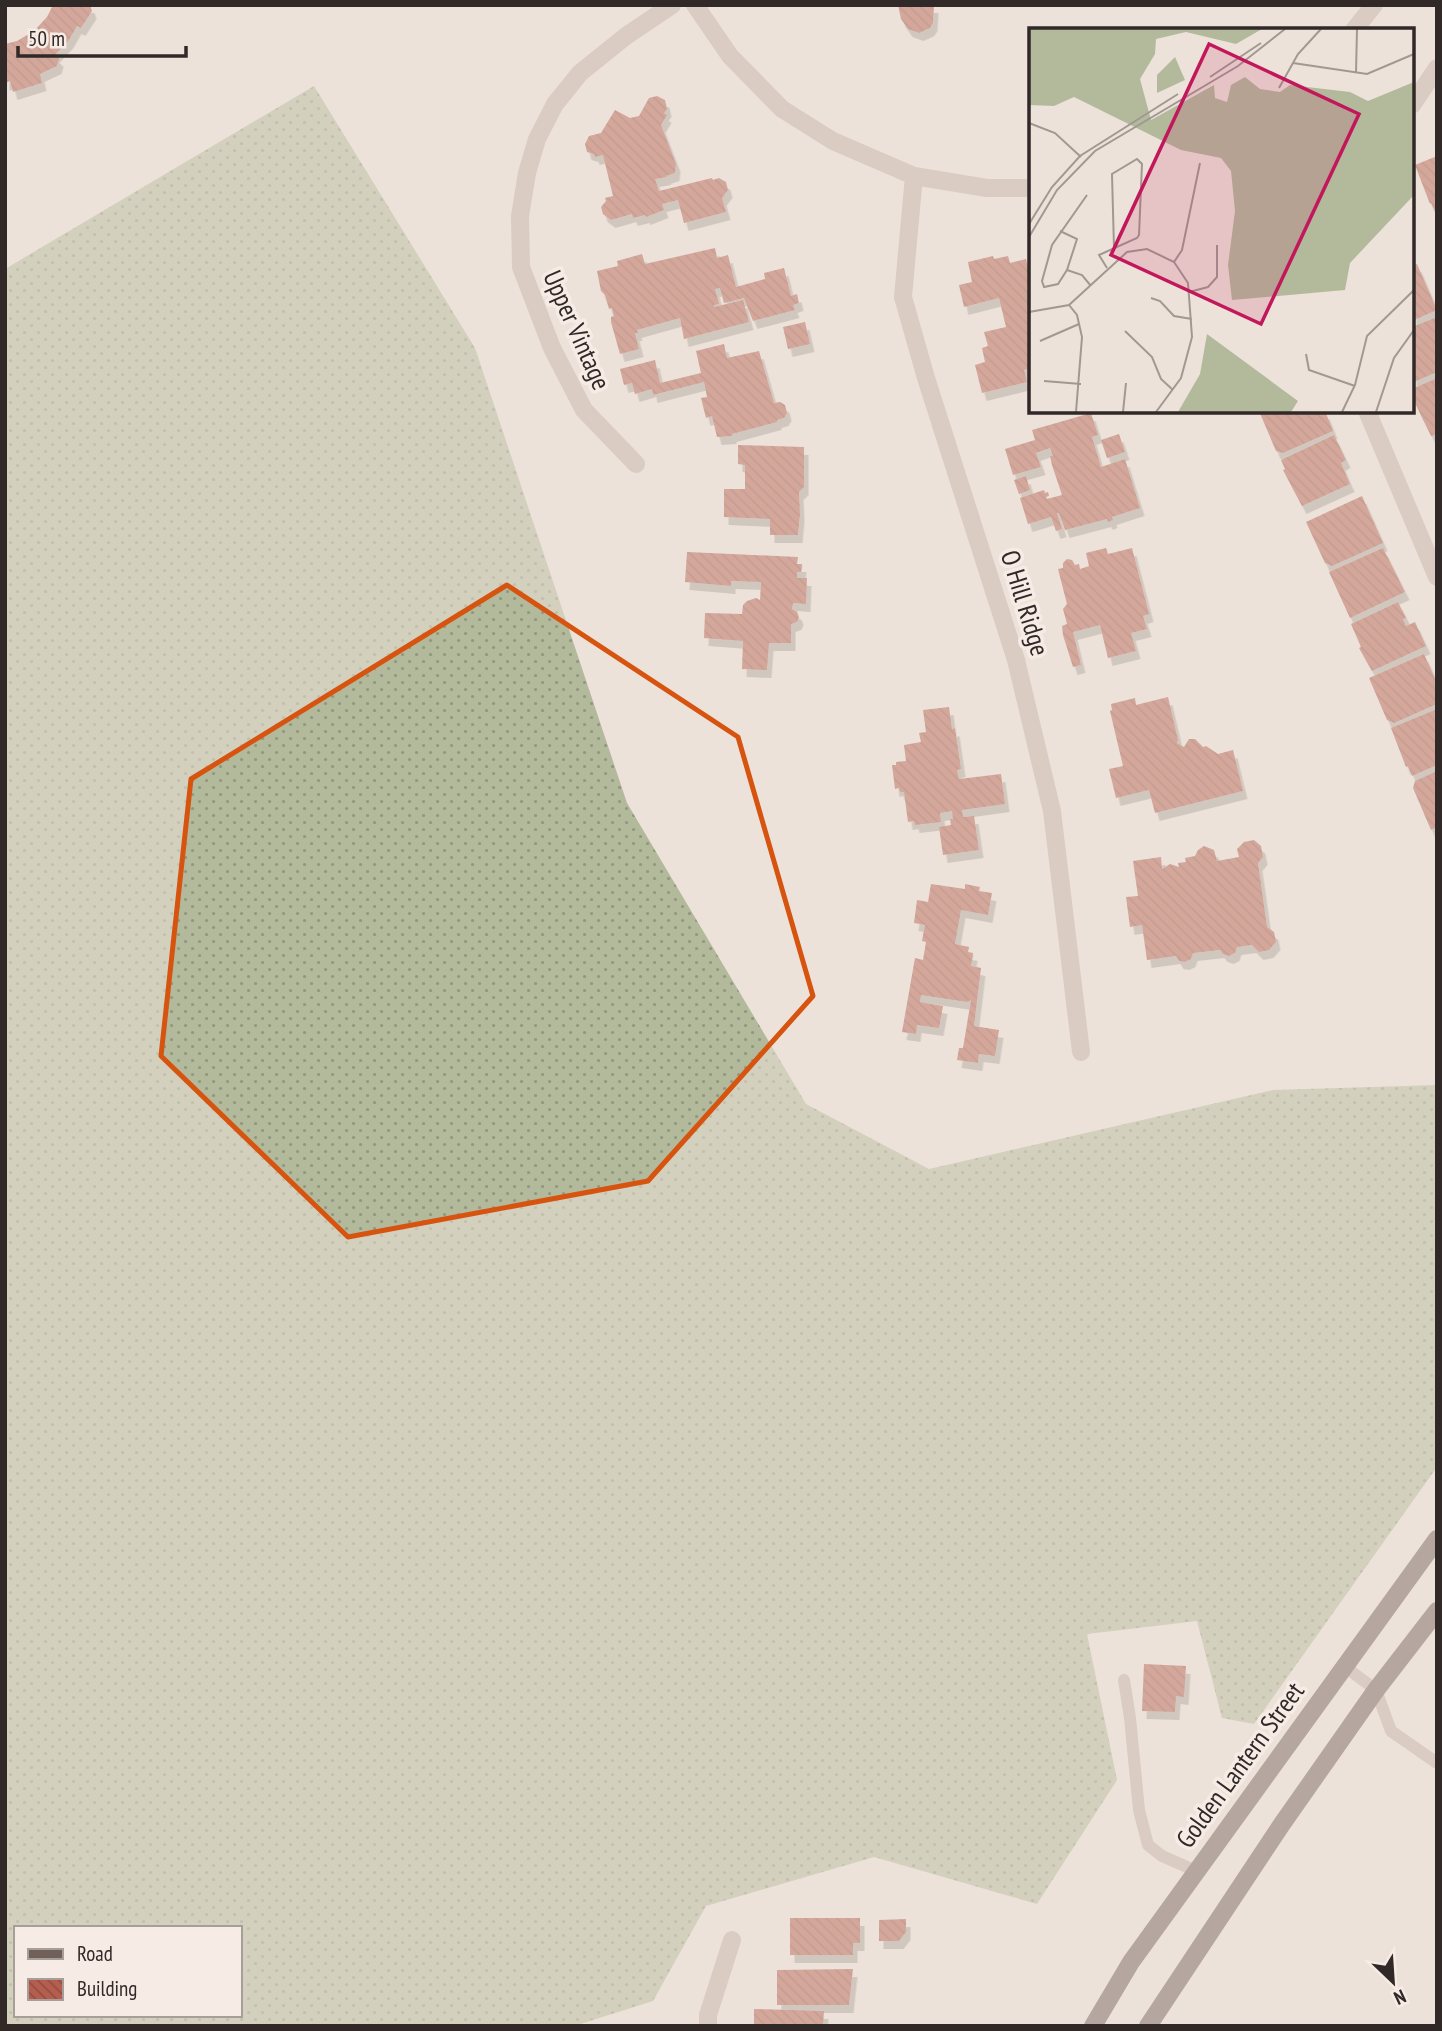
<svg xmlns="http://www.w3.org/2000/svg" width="1442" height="2031" font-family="'PT Sans Narrow',sans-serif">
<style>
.grass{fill:url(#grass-dots);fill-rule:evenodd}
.building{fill:url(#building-back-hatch);filter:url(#shadow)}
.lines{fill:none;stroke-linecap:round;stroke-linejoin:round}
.service{stroke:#c3b1a7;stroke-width:12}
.minor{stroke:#c3b1a7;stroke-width:18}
.tertiary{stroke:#c3b1a7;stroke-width:18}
.primary{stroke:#715f5a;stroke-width:18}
.marked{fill:none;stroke:#d6540f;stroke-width:5;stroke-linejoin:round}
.labels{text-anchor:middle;stroke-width:7;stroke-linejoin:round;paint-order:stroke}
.street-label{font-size:26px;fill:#312927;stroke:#f6ece5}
.inset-road{fill:none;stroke:#a29892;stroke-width:2}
.view{fill:#c2185b;fill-opacity:0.15;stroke:#c2185b;stroke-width:3.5}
.inset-edge{fill:none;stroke:#312927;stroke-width:3.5}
</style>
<defs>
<pattern id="grass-dots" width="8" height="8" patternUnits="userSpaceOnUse" patternTransform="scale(1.75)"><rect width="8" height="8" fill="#b3ba9c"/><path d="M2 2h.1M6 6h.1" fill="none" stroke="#92977f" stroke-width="1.8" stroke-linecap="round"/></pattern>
<pattern id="building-back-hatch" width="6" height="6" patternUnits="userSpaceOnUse" patternTransform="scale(1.75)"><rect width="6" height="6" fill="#b55e4f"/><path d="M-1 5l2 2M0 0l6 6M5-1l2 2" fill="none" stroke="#944e42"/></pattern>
<filter id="shadow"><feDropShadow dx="4.5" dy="8" stdDeviation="0" flood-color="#0004"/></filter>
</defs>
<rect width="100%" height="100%" fill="#ede2d9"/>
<path class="grass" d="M314,86l161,262 152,455 179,301 123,65 344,-79 164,-5v382l-183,257 -32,-6 -25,-97 -110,13 30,146 -80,124 -163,-47 -168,49 -53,95 -79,25h-569v-1757zM16,1928h224v87h-224z"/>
<path class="building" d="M53,5h37l2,6 -11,17 -4,-2 -8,14 -14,15 4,4 -2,7 -17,8 2,9 -29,9 -3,-11 -5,2v-39l12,-3 17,-10 13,-14z
M898,5h36l-1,18 -3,5 -11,5 -11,-4 -7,-10z
M657,96l8,4 2,9 -3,4 3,2 -6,10 15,39 -1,9 -9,3 1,1 -12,2 4,12 53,-13 1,2 6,-2 7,4 2,8 -6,8 4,14 -42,11 -6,-23 -16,4 2,6 -18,7 -1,-2 -12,3 -1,-4 -21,6 -8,-6 -2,-7 5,-6 -1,-3 8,-2 -10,-41 -8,2 -1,-3 -7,-2 -2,-8 4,-8 12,-3 14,-23 15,8 9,-2 10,-18z
M1437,156v60l-6,-13 -1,1 -15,-39z
M715,248l2,10 11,-3 8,32 29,-8 -1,-6 20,-5 7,28 6,-2 2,9 -6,2 2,5 -42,11 -9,-23 -20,5 -4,-15 -5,1 4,15 -5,1v2l29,-7 6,22 -65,17 -4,-21 -43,12 1,3h-3l4,16 -19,5 -9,-32v-5l3,-1 -2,-8 -3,1 -4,-14 -4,-4 -4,-20 21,-5 -1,-5 25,-7 3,10z
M993,256l1,3 14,-3 2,7 16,-4 5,20v7l-4,1v3l4,-1v79l-7,2 3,12 -45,11 -7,-28 10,-3 -3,-14 6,-2 -4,-14 22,-5 -7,-29 -35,9 -5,-22 13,-3 -4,-20z
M1417,264l20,46 -25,11v-55z
M1437,317v55l-25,11v-56z
M805,322l5,22 -22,5 -5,-22z
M724,344l3,14 32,-7 15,52 6,-1 5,3 2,8 -3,5 -7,2v2l-45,12v2l-15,1 -5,-21 -6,2 -5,-20 6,-1 -3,-15 -51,13 -1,-6 -17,5 -3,-11 -8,2 -4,-16 35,-9 5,23 41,-10 -5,-22z
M1437,378v56l-6,2 -19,-39v-8z
M1259,411h66l8,20 -50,22 -7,-2z
M1091,413l7,22 -6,2 9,30 24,-8 15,49 -28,9 1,3 -5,2 -1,-3 -42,11 -6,-17h-2l5,16 -6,2 -5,-14 -23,7 -8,-26 24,-8 1,3 3,-1 1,4 -3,1 1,2 15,-4 -10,-30 -2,-9h3l-3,-8 -14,5 5,14 -28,8 -8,-26 30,-9 -3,-10z
M1119,434l6,18 -18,6 -6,-18z
M1334,435l12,25 -5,3 9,21 -48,22 -19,-36 2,-1 -4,-9z
M738,445l66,2v40l-5,5 1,22 -2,21h-28v-16l-46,-2v-28h21v-24l-7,-1z
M1026,476l4,14 -11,4 -5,-14z
M1362,496l21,47 -51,23 -7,-3 -19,-41z
M1106,548l2,6 24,-6 17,66 -6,2 4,13 -16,4 5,18 -28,7 -8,-33 -27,7 8,33 -8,2 -10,-32 -1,-9 5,-2 -4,-15 4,-5 -9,-35 5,-1v-5l4,-4 5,1 3,5 4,-1 1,5 9,-3 -3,-13z
M1383,548l22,44 -55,26 -21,-46z
M687,552l111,5 -1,7h5l-1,8h-4v6h10l-1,26 -13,-1 -1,6 5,3 2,5 -2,5 -6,2v19h-22l-2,27 -25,-1 1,-28 -39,-3 1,-25 37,1 1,-9 4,-4 9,-3 4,2 1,-18 -30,-1v5l-46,-4z
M1398,602l8,16 -3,1 3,7 9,-4 11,24 -54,25 -13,-23 2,-1 -10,-23z
M1424,654l13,29v21l-43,19 -7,-3 -18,-42z
M1168,697l10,43 -1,3 7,4 5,-8h6l8,8 3,-1 12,8 15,-4 10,41 -88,22 -6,-23 -33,8 -7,-29 14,-3 -13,-55 2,-1 -1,-6 24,-6 1,7z
M949,707l3,22 3,-1 6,41 -4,1 2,9 42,-5 4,30 -43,6 1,7 11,-1 5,34 -36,5 -4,-28 12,-2 -1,-6h3l-1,-8 -12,2 1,9 -26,3 -1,-4 -6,1 -4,-30h-4l-1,-4 -4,1 -3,-24h4v-3l10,-1 -2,-16 17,-3 -2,-9 7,-1 -3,-22z
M1437,709v56l-25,11 -4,-10 -2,1 -15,-39z
M1437,771v56l-6,3 -18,-42 2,-7z
M1254,840l7,6 2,11 -5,6 9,64 7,5 2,10 -7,8 -10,2 -7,-7 -15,2 -2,6 -6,3 -6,-2 -3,-4 -27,3 -2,6 -6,3 -6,-1 -3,-5 -29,4 -5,-35 -12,2 -4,-30 12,-1 -5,-35 28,-4 1,12 8,-5 9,3 -1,-4 8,-1 -1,-4 10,-2 3,-6 6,-4 10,4 3,11 22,-4 -2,-8 7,-7z
M931,884l34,5v-5l15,3 -1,4 13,2 -4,22 -27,-5 -6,34 14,3 -1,5 5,1 -2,13 10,2 -7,58 25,4 -4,26 -16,-2 -1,9 -21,-3 2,-12h4l8,-48 -4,2 -46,-7 -1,7 23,4 -4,22 -22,-3 -1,9 -14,-2 13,-74 8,2 3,-18 -4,-1 3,-16 -11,-2 3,-23 11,2z
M1144,1664l42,2 -2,31 -8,-1 -1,16 -33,-1z
M790,1918h70v25h-7v12h-63z
M906,1919v13l-7,9h-20v-21z
M853,1969l-4,36h-72v-35z
M754,2009l70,2 -1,15h-69z"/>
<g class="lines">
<path class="service" d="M1344,1666l32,24 15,41 46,32
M1124,1680l6,38 9,92 9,35 14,11 34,15"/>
<path class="minor" d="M1412,105l25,-37
M914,176l-11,121 23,81 90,282 36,151 29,241
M1367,411l70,166
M636,464l-52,-54 -32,-62 -31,-81 -1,-51 7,-43 10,-34 18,-35 25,-31 46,-37 46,-31
M708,2026v-11l24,-75"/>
<path class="tertiary" d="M695,5l35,51 52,53 51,32 81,35 73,12h44
M1354,30l20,-25"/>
<path class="primary" d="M1093,2026l38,-64 306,-423
M1148,2026l134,-202 94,-134 61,-79"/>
</g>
<path d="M0 0H1442V2031H0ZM507,585l231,152 75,259 -165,185 -300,56 -187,-181 30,-277z" fill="#ede2d9" fill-opacity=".55" fill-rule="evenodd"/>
<path class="marked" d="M507,585l231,152 75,259 -165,185 -300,56 -187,-181 30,-277z"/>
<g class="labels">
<g class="street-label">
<text transform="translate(577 330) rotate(66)" y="9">Upper Vintage</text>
<text transform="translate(1025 603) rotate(73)" y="9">O Hill Ridge</text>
<text transform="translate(1240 1765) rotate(-54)" y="9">Golden Lantern Street</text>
</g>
</g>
<g transform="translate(1029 28)">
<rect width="385" height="385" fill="#ede2d9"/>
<path d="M0,1h233l-26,15 -50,-12 -30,7 -1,15 -15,25 11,41 63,-35 1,13 12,4 4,-17 14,-8 15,12 20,3 10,-7 60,7 18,9 46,-19v113l-64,68 -5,27 -113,10 -4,-35 7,-54 -4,-40 -10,-13 -40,-8 -107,-53 -20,9 -25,-1zM178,306l91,67 -7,11h-113l22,-38z" fill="#b3ba9c"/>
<path d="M146,29l10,23 -28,13v-18z" fill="#b3ba9c"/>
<path class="inset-road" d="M264,35l74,11 47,-20M327,45l1,-44M181,49l51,-34M250,60l19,-34 23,-25M0,95l26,10 26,24M58,167l-35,50 -10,36 2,6 14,-3 9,-14 15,5 9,11M0,196l23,-37 28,-31 98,-62M31,203l17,8 -10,31M0,209l28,-47 38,-39 143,-85 47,-37M145,234l8,-12 18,-87M78,240l-8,-13 38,-17 2,-3 3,-71 -5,-5 -25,15 2,74M160,264l19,-5 9,-10v-32M122,270l9,3 14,15 18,3M40,277l8,10 5,22 -6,75M0,284l40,-7 58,-53 20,-3 27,13 14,21 4,54 -11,41 -25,34M96,303l27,26 9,22 12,11M11,313l39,-17M277,326l3,16 46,16M15,353l37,3M94,384l3,-29M313,384l13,-27 12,-49 47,-46M347,384l18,-54 20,-28"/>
<path class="view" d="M180,16l150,70 -98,210 -150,-69z"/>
<rect width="385" height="385" class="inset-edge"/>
</g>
<rect width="1442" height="2031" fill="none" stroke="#312927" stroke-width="14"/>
<rect x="14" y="1926" width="228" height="91" fill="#f6ece5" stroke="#a79e99" stroke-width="2"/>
<rect x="28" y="1949" width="35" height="10" fill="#715f5a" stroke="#a79e99" stroke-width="2"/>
<text x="77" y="1961" font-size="21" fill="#312927">Road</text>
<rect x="28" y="1979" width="35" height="21" fill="url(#building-back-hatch)" stroke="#a79e99" stroke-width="2"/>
<text x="77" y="1996" font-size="21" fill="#312927">Building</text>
<g transform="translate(1393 1982) rotate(155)" stroke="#f6ece5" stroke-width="5" paint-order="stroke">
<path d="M0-5L12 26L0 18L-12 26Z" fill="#312927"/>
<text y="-10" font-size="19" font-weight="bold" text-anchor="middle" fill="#312927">N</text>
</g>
<path d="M18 46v10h168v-10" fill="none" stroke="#312927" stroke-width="3.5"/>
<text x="28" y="46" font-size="21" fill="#312927" stroke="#f6ece5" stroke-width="5" paint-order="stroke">50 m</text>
</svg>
